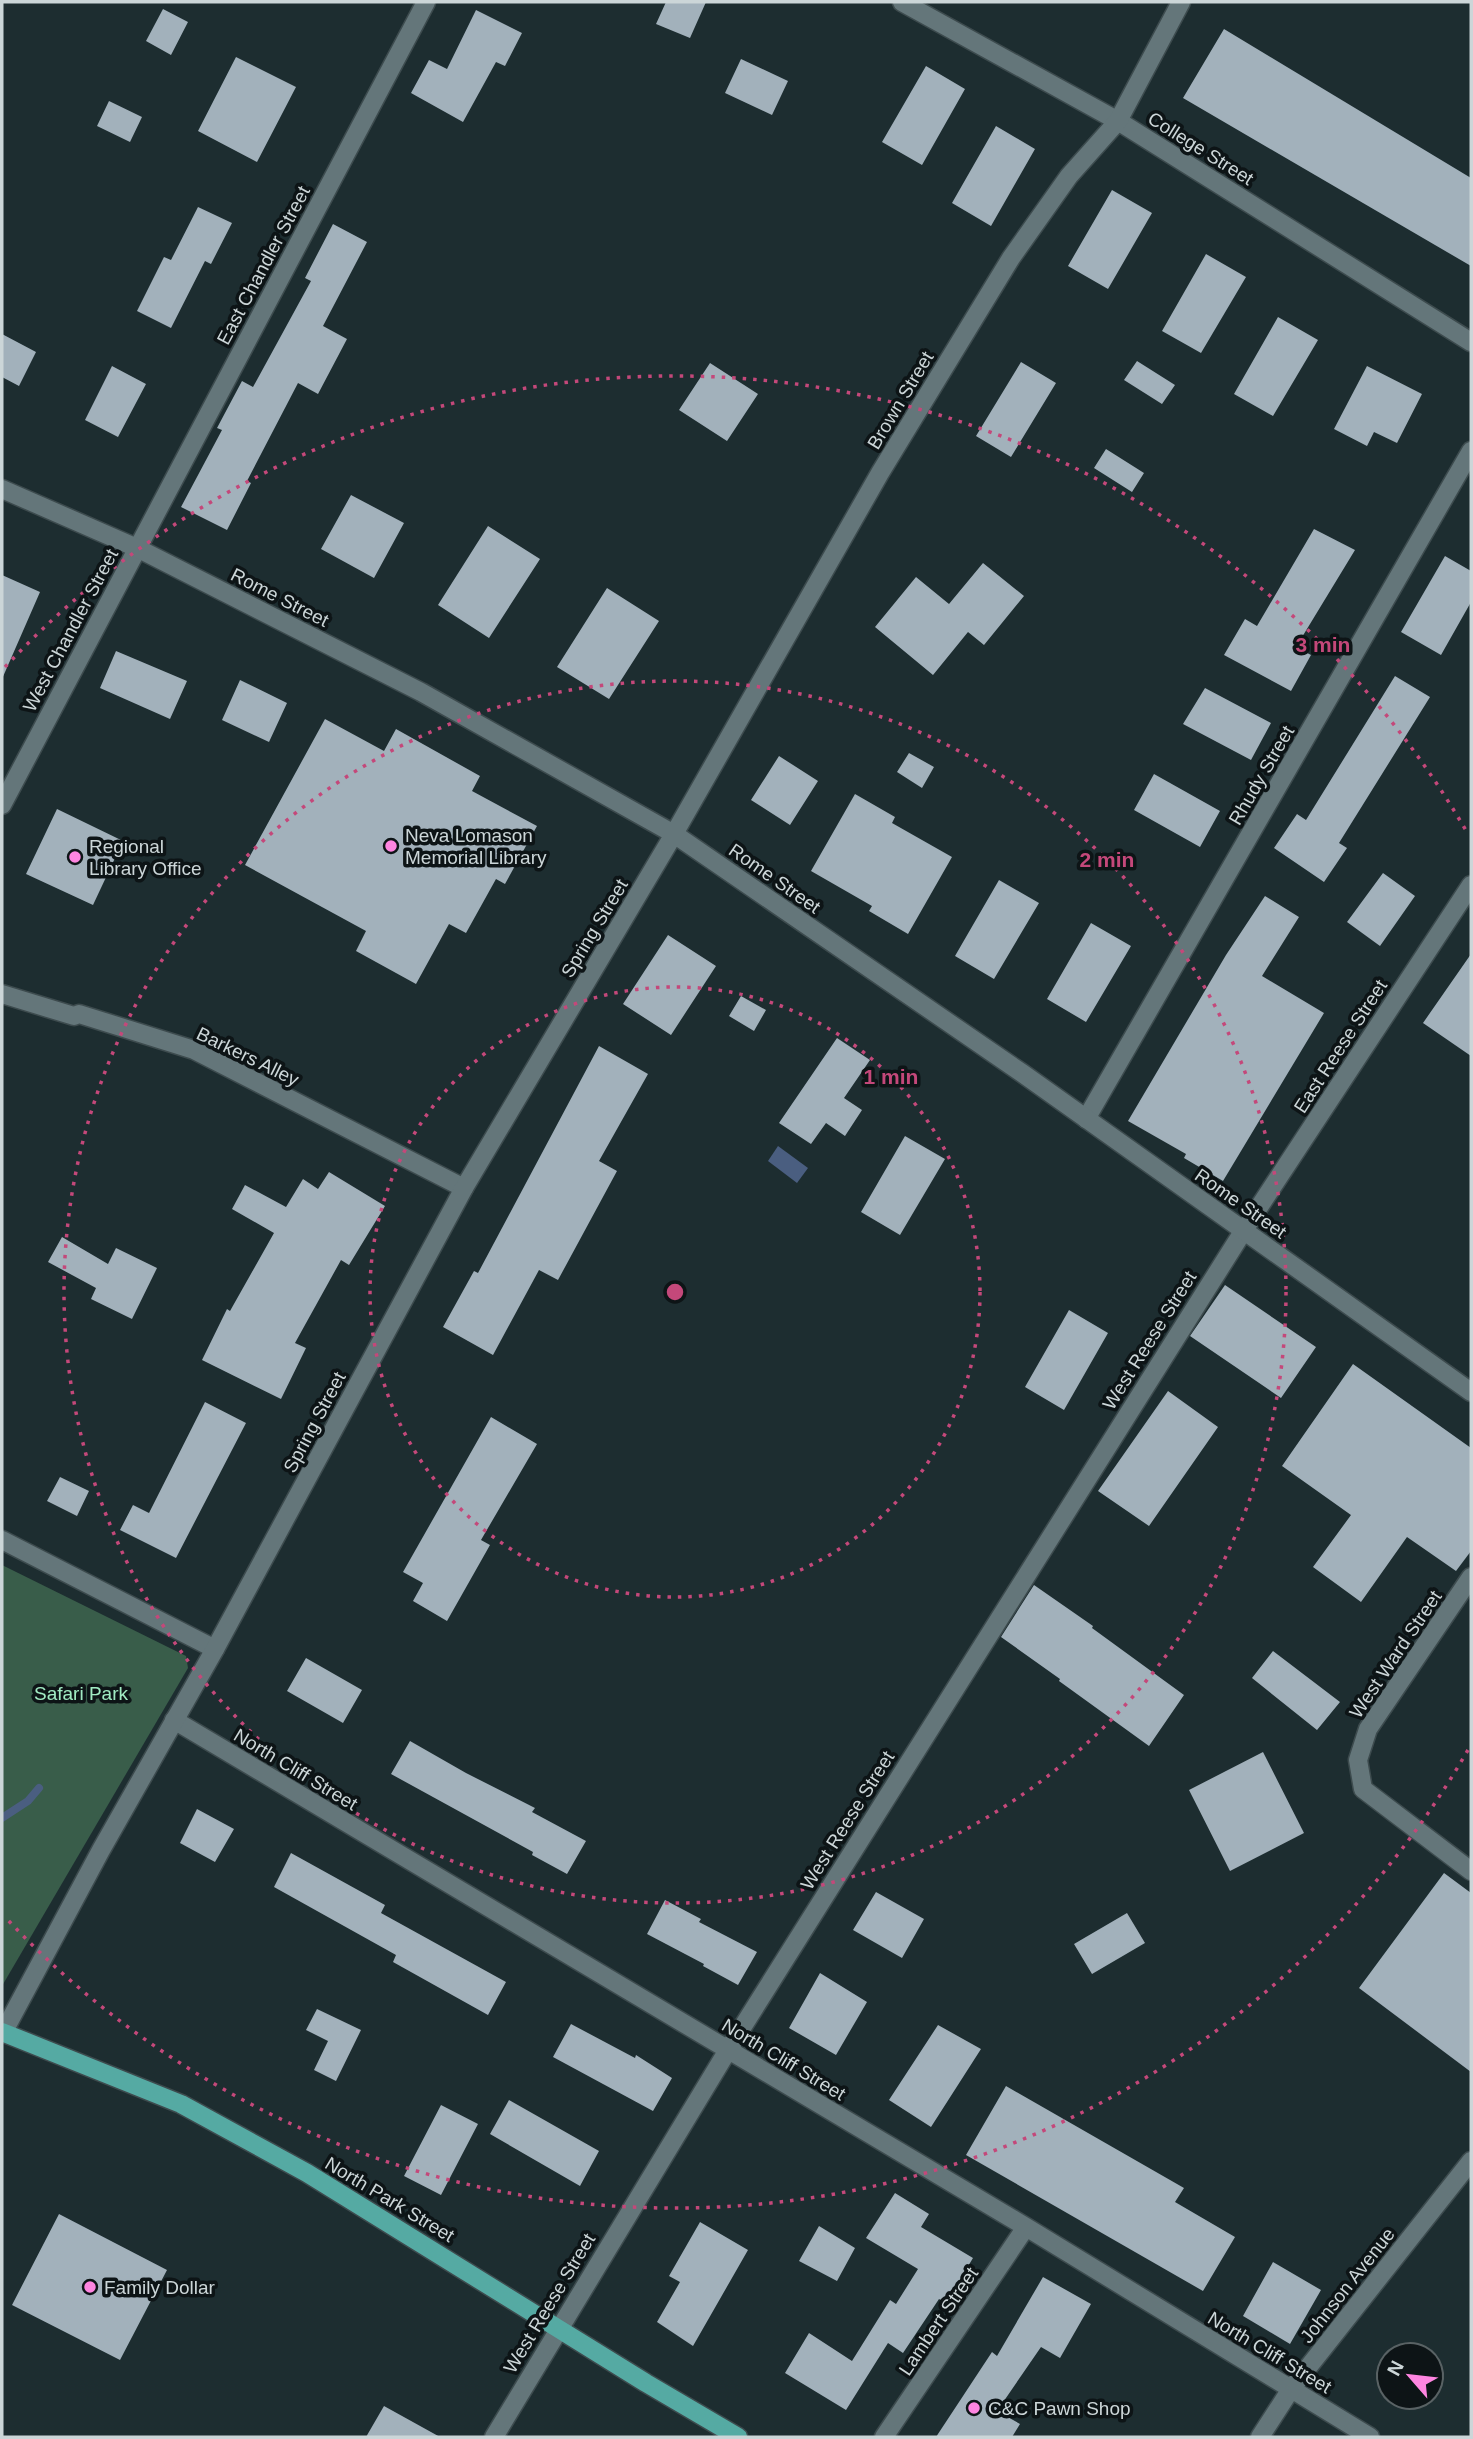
<svg xmlns="http://www.w3.org/2000/svg" width="1473" height="2439" font-family="Arial,sans-serif">
<style>
.green{fill:#395d4a}
.water{fill:#4a5e80}
.lines{fill:none;stroke-linecap:round;stroke-linejoin:round}
.stream{stroke:#4a5e80;stroke-width:8}
.building{fill:#a2b1bb}
.minor-casing{stroke:#3d4b4e;stroke-width:21}
.tertiary-casing{stroke:#3d4b4e;stroke-width:21}
.primary-casing{stroke:#3d4b4e;stroke-width:21}
.minor{stroke:#64767a;stroke-width:18}
.tertiary{stroke:#64767a;stroke-width:18}
.primary{stroke:#55aaa3;stroke-width:18}
.ring{fill:none;stroke:#c4487a;stroke-width:3.5;stroke-dasharray:3.5 7}
.poi-dot{fill:#fe85e0;stroke:#0d1416;stroke-width:2.5}
.labels{text-anchor:middle;stroke-width:7;stroke-linejoin:round;paint-order:stroke}
.street-label{font-size:19px;fill:#ccd6d8;stroke:#0d1416}
.poi-label{font-size:19px;fill:#ccd6d8;stroke:#0d1416;text-anchor:start}
.park-label{font-size:19px;fill:#a1ebc3;stroke:#0d1416}
.centre{fill:#c4487a;stroke:#0d1416;stroke-width:3.5}
.ring-label{font-size:21px;text-anchor:middle;font-weight:bold;fill:#c4487a;stroke:#0d1416;stroke-width:7;stroke-linejoin:round;paint-order:stroke}
</style>
<rect width="100%" height="100%" fill="#1d2d30"/>
<path class="green" d="M2,1565l184,91 2,12 -186,318z"/>
<path class="water" d="M778,1146l30,22 -11,15 -29,-22z"/>
<g class="lines">
<path class="stream" d="M2,1818l26,-17 11,-13"/>
</g>
<path class="building" d="M666,2h40l-16,36 -34,-14z
M163,9l25,13 -17,33 -25,-14z
M476,10l46,23 -17,33 -9,-4 -33,60 -52,-29 18,-33 18,9z
M1224,29l247,149v88l-288,-168z
M236,57l60,30 -39,75 -59,-31z
M741,59l47,22 -16,34 -47,-22z
M926,66l39,23 -43,76 -40,-23z
M109,101l33,16 -12,25 -33,-16z
M996,126l39,23 -44,77 -39,-23z
M1112,190l40,23 -44,76 -40,-23z
M198,207l34,16 -21,41 -6,-3 -34,67 -34,-17 27,-54 7,3z
M333,224l34,18 -44,84 24,13 -29,55 -20,-11 -51,98 4,2 -24,47 -46,-23 41,-77 -5,-2 25,-47 11,6 58,-106 -6,-3z
M1206,254l40,23 -45,76 -39,-22z
M1278,317l40,23 -45,76 -39,-22z
M2,334l34,18 -17,34 -17,-9z
M1137,361l38,24 -13,19 -38,-24z
M1021,362l35,21 -45,74 -35,-21z
M710,363l48,31 -31,47 -48,-31z
M112,366l34,18 -28,53 -33,-17z
M1367,366l55,28 -25,49 -23,-11 -7,14 -33,-17z
M1106,449l38,24 -12,19 -38,-24z
M351,495l53,28 -30,55 -53,-29z
M488,526l52,33 -51,79 -51,-33z
M1314,529l41,21 -59,97 15,8 -20,36 -67,-36 21,-36 12,7z
M1445,556l26,15v31l-30,53 -40,-23z
M983,563l41,33 -40,49 -16,-13 -35,43 -58,-48 41,-50 33,27z
M2,575l38,17 -38,87z
M607,588l52,33 -50,78 -52,-32z
M116,651l71,30 -17,38 -70,-31z
M1395,676l35,21 -91,146 8,5 -23,34 -50,-34 23,-34 9,6z
M240,680l47,23 -18,39 -47,-22z
M1205,688l66,35 -20,37 -68,-36z
M325,719l59,32 12,-22 84,47 -8,15 65,35 -32,58 -9,-5 -30,54 -17,-9 -33,60 -60,-33 10,-20 -121,-66z
M909,753l25,14 -12,21 -25,-16z
M779,756l39,25 -28,44 -39,-25z
M1154,774l66,37 -20,36 -66,-37z
M855,794l40,23 -3,6 60,34 -44,77 -39,-23 3,-5 -61,-35z
M57,809l66,32 -30,64 -67,-31z
M1383,873l32,23 -35,50 -33,-24z
M999,880l40,23 -45,76 -39,-23z
M1265,896l34,21 -37,59 62,37 -101,168 -39,-23 2,-4 -58,-33 98,-166z
M1091,923l40,23 -45,76 -39,-23z
M668,935l48,31 -45,69 -48,-31z
M1471,954v102l-48,-33z
M741,996l25,14 -12,21 -25,-15z
M837,1038l33,22 -26,38 18,12 -17,26 -19,-13 -15,21 -32,-21z
M599,1046l49,28 -49,87 18,10 -59,109 -19,-10 -46,85 -50,-28 31,-56 4,2z
M905,1136l40,23 -45,76 -39,-23z
M329,1172l56,34 -36,59 -8,-5 -46,83 11,5 -25,51 -79,-39 25,-51 3,2 44,-78 -42,-24 13,-24 41,22 17,-28 15,10z
M62,1237l46,27 8,-16 41,20 -25,51 -41,-20 5,-11 -48,-26z
M1225,1285l91,62 -35,51 -91,-62z
M1069,1310l39,23 -44,77 -39,-23z
M1353,1364l118,84v103l-15,20 -49,-34 -46,65 -48,-35 38,-52 -69,-49z
M1168,1391l50,36 -69,99 -51,-35z
M205,1402l41,21 -70,135 -56,-28 13,-25 16,8z
M491,1417l46,27 -56,96 9,5 -43,76 -34,-20 10,-18 -20,-11z
M60,1477l29,14 -12,25 -30,-15z
M1034,1585l59,41 -1,2 92,67 -35,51 -90,-65 1,-2 -59,-42z
M1273,1651l67,51 -23,28 -65,-52z
M306,1658l56,32 -19,33 -56,-32z
M410,1741l56,32 69,35 -3,4 54,29 -19,33 -35,-19 1,-3 -142,-78z
M1263,1752l41,81 -74,38 -41,-81z
M197,1809l37,20 -19,33 -35,-19z
M291,1853l94,52 -4,8 125,69 -18,33 -95,-53 3,-7 -122,-68z
M1444,1873l27,20v179l-112,-84z
M876,1892l48,27 -22,39 -49,-28z
M665,1900l36,19 -2,3 58,30 -19,33 -35,-19 1,-2 -57,-30z
M1127,1913l18,30 -53,31 -18,-30z
M820,1973l47,29 -31,53 -47,-27z
M317,2009l44,21 -25,51 -22,-11 14,-29 -22,-11z
M571,2024l64,34 1,-3 36,23 -19,33 -100,-54z
M938,2025l43,24 -50,78 -42,-27z
M1006,2086l178,102 -9,14 60,35 -32,54 -237,-136z
M509,2100l90,51 -19,35 -90,-52z
M441,2105l37,19 -37,71 -37,-19z
M895,2193l34,21 -8,13 52,31 -27,45 -7,-4 -36,54 -15,-10 -42,67 -61,-37 24,-40 43,28 38,-61 6,4 22,-35 -52,-31z
M59,2214l108,56 -47,90 -108,-55z
M700,2222l48,28 -55,96 -36,-24 23,-40 -11,-6z
M819,2226l36,22 -18,33 -38,-20z
M1273,2262l48,28 -31,54 -47,-28z
M1043,2277l48,27 -31,54 -19,-11 -44,64 23,13 -8,13h-76l56,-85 5,4z
M384,2406l56,31h-74z"/>
<g class="lines">
<g class="minor-casing">
<path id="minor" d="M902,2l216,119 353,221
M2,805l424,-803
M2,994l72,22 5,-2 115,36 270,138
M1086,1119l385,-668
M2,1540l213,109
M1471,1577l-103,152 -10,31 5,29 108,82
M174,1720l852,507 344,210
M494,2437l234,-387 516,-820 227,-345
M884,2437l142,-210
M1260,2437l31,-48 180,-228"/>
</g>
<g class="tertiary-casing">
<path id="tertiary" d="M2,489l135,59 284,144 253,142 348,239 449,319
M3,2033l98,-183 114,-201 249,-461 210,-354 206,-361 131,-215 58,-82 49,-55 63,-119"/>
</g>
<g class="primary-casing">
<path id="primary" d="M2,2032l179,72 126,69 339,210 92,54"/>
</g>
<use href="#minor" class="minor"/>
<use href="#tertiary" class="tertiary"/>
<use href="#primary" class="primary"/>
</g>
<g class="ring">
<circle cx="675" cy="1292" r="305"/>
<circle cx="675" cy="1292" r="611"/>
<path d="M1468 1750A916 916 0 0 1 5 1917M5 667A916 916 0 0 1 1468 834"/>
</g>
<g class="poi-dot">
<circle cx="391" cy="846" r="7"/>
<circle cx="75" cy="857" r="7"/>
<circle cx="90" cy="2287" r="7"/>
<circle cx="974" cy="2408" r="7"/>
</g>
<g class="labels">
<g class="street-label">
<text transform="translate(1201 148) rotate(32)" y="7">College Street</text>
<text transform="translate(263 265) rotate(-62)" y="7">East Chandler Street</text>
<text transform="translate(900 400) rotate(-59)" y="7">Brown Street</text>
<text transform="translate(280 597) rotate(27)" y="7">Rome Street</text>
<text transform="translate(70 630) rotate(-62)" y="7">West Chandler Street</text>
<text transform="translate(1261 775) rotate(-60)" y="7">Rhudy Street</text>
<text transform="translate(775 878) rotate(35)" y="7">Rome Street</text>
<text transform="translate(594 928) rotate(-59)" y="7">Spring Street</text>
<text transform="translate(1340 1046) rotate(-57)" y="7">East Reese Street</text>
<text transform="translate(248 1056) rotate(26)" y="7">Barkers Alley</text>
<text transform="translate(1241 1203) rotate(35)" y="7">Rome Street</text>
<text transform="translate(1149 1340) rotate(-58)" y="7">West Reese Street</text>
<text transform="translate(314 1422) rotate(-62)" y="7">Spring Street</text>
<text transform="translate(1395 1654) rotate(-56)" y="7">West Ward Street</text>
<text transform="translate(296 1769) rotate(31)" y="7">North Cliff Street</text>
<text transform="translate(847 1820) rotate(-58)" y="7">West Reese Street</text>
<text transform="translate(784 2059) rotate(31)" y="7">North Cliff Street</text>
<text transform="translate(390 2199) rotate(31)" y="7">North Park Street</text>
<text transform="translate(1347 2285) rotate(-52)" y="7">Johnson Avenue</text>
<text transform="translate(549 2303) rotate(-59)" y="7">West Reese Street</text>
<text transform="translate(938 2321) rotate(-56)" y="7">Lambert Street</text>
<text transform="translate(1270 2352) rotate(31)" y="7">North Cliff Street</text>
</g>
<g class="poi-label">
<text x="405" y="842">Neva Lomason<tspan x="405" dy="22">Memorial Library</tspan></text>
<text x="89" y="853">Regional<tspan x="89" dy="22">Library Office</tspan></text>
<text x="104" y="2294">Family Dollar</text>
<text x="988" y="2415">C&amp;C Pawn Shop</text>
</g>
<g class="park-label">
<text x="81" y="1700">Safari Park</text>
</g>
</g>
<circle cx="675" cy="1292" r="10" class="centre"/>
<g class="ring-label">
<text x="1323" y="652">3 min</text>
<text x="1107" y="867">2 min</text>
<text x="891" y="1084">1 min</text>
</g>
<rect width="1473" height="2439" fill="none" stroke="#ccd6d8" stroke-width="7"/>
<g transform="translate(1410 2376) rotate(298)"><circle r="33" fill="#0d1416" stroke="#596264" stroke-width="2"/>
<path d="M0-5L12 26L0 18L-12 26Z" fill="#fe85e0"/>
<text y="-10" font-size="19" font-weight="bold" text-anchor="middle" fill="#ccd6d8">N</text>
</g>
</svg>
